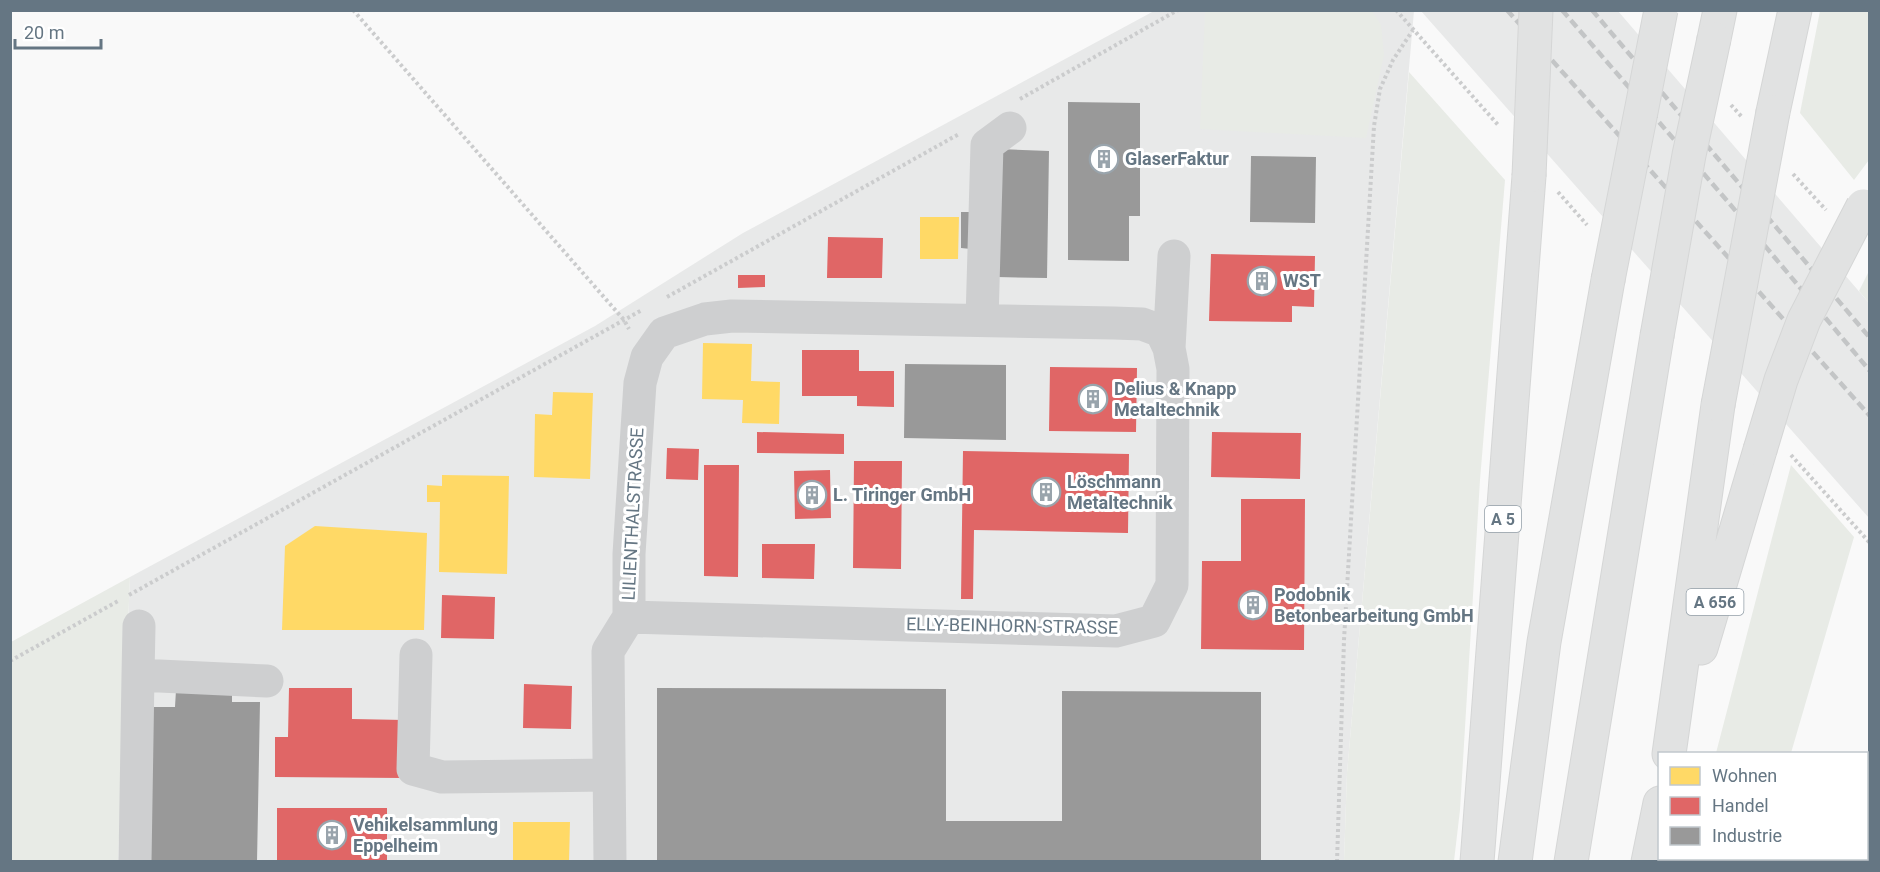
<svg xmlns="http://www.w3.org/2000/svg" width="1880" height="872" font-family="Roboto,sans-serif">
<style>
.built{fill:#e8e9e9}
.green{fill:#e8ebe6}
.homes{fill:#ffd966}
.shops{fill:#e06666}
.industry{fill:#999}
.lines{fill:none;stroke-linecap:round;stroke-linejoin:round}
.highway-casing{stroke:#d5d6d6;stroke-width:35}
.path{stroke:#cbcccd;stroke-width:4;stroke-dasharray:3 3;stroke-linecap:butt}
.minor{stroke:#cecfd0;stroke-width:33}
.highway{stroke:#e1e2e2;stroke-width:33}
.rail{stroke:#c3c5c6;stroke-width:4.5;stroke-dasharray:9 4.5;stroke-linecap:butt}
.highway-bridge-casing{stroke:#d5d6d6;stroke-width:35;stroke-linecap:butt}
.highway-bridge{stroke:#e1e2e2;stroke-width:33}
.labels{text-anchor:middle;stroke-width:6;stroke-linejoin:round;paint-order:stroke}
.shield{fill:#fff;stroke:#939fa8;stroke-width:1.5}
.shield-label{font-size:16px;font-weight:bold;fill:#657683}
.poi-label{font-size:18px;font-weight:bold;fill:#657683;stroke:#fff;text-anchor:start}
.street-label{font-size:18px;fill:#657683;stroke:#fff}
</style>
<rect width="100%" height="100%" fill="#f9f9f9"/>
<path class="built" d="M1154,11h260l-67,762 -3,88 -1226,1 12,-285 465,-251 148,-93z
M1421,11h197l251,292v215z"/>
<path class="green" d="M1205,11h167l9,14 3,30 -18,83 -166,-9z
M1820,11h49v149l-15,20 -54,-67z
M1409,72l96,108 -25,300 -20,330 -6,51h-110l3,-88z
M1869,271v32l-10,-12z
M1791,465l63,72 -63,216h-75z
M130,577l-12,284 -107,1v-220z
M1689,858h71v1l-1,3 -71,-1z"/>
<path class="homes" d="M920,217h39l-1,42h-38z
M703,343l49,1 -1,37 29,1 -1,42 -37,-1 1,-23 -41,-1z
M553,392l40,1 -3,86 -56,-2 1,-63 17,1z
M442,475l67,1 -2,98 -68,-2 1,-70h-13v-17l15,1z
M315,526l112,7 -3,97h-142l3,-84z
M513,822h57l-1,40h-56z"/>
<path class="shops" d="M828,237l55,1 -1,40h-55z
M1211,254l104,2 -1,51 -22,-1v16l-83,-1z
M738,275h27v12l-27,1z
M802,350h57v21h35v36l-37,-1v-10h-55z
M1050,367l87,1 -1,64 -87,-1z
M757,432l87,2v20l-87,-1z
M1212,432l89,1 -1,46 -89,-2z
M667,448l32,1 -1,31 -32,-1z
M963,451l166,3 -1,79 -154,-3 -1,69h-12z
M854,461h48l-1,108 -48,-1z
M704,465h35l-1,112 -34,-1z
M830,470l1,48 -36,1 -1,-48z
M1241,499h64l-1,151 -103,-1 1,-88h39z
M762,544h53l-1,35 -52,-1z
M442,595l53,2 -1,42 -53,-1z
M524,684l48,2 -1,43 -48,-1z
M289,688h63v31l52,1 -1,58 -128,-1v-40h13z
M277,808h110v54h-110z"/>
<path class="industry" d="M1068,102l72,1v113h-11v45l-61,-1z
M999,149l50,2 -2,127 -50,-1z
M1251,156l65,1 -1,66 -65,-1z
M961,212h10v37l-10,-1z
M905,364l101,1v75l-102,-2z
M657,688l289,1v132h116v-130l199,1v170h-604z
M176,690l56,1v11h28l-3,160h-110l3,-155h25z"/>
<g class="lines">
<g class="highway-casing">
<path id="highway" d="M1714,39l6,-29
M1773,112l22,-102
M1701,648l59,-198
M1669,754l49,-349
M1477,862l52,-686
M1515,862l29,-220 64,-362
M1571,862l86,-526
M1648,862l12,-59"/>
</g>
<path class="path" d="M353,10l271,310 5,9
M1396,10l103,116
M1020,99l158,-89
M1731,105l11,12
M1793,174l33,36
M1558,192l29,33
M667,297l292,-163
M1791,455l79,88
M129,595l513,-285
M10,661l110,-61
M1337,862l7,-222 30,-514 6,-37 13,-29 20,-30"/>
<path class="minor" d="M982,320l5,-175 23,-17
M1169,348l5,-92
M416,655l-3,114 29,8 167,-2
M138,675l1,-49
M135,862l3,-187 129,6
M610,862l-2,-211 21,-34v-63l11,-171 7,-26 17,-24 41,-14 27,-3 382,7 28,1 19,7 8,17 4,21 -1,216 -18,36 -38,10 -487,-14"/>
<use href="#highway" class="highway"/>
<path class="rail" d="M1507,10l363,406
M1562,10l167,193 141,168
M1592,10l278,328"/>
<g class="highway-bridge-casing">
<path id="highway-bridge" d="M1529,176l7,-166
M1608,280l53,-270
M1657,336l32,-181 25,-116
M1718,405l55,-293
M1760,450l21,-70 23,-60 59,-114"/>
</g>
<use href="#highway-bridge" class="highway-bridge"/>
</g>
<defs>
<g id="building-ring" transform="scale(1.5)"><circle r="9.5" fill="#fff" stroke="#99a4ac" stroke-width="1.5"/><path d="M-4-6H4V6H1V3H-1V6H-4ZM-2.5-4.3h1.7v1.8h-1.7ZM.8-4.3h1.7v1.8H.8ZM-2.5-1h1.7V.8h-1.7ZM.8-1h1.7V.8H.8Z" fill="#99a4ac"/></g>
</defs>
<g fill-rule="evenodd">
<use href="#building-ring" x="1104" y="159"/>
<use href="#building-ring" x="1262" y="281"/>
<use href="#building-ring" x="1093" y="399"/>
<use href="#building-ring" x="1046" y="492"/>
<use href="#building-ring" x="812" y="495"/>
<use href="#building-ring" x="1253" y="605"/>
<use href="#building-ring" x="332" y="835"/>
</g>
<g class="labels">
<g class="shield">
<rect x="1485" y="506" width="36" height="26" rx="4.5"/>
<rect x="1686.5" y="589" width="57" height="26" rx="4.5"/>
</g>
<g class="shield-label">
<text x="1503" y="525">A 5</text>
<text x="1715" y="608">A 656</text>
</g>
<g class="poi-label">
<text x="1125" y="165">GlaserFaktur</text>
<text x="1283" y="287">WST</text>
<text x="1114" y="395">Delius &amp; Knapp<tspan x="1114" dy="21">Metaltechnik</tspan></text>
<text x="1067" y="488">Löschmann<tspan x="1067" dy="21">Metaltechnik</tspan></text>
<text x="833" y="501">L. Tiringer GmbH</text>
<text x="1274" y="601">Podobnik<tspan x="1274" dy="21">Betonbearbeitung GmbH</tspan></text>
<text x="353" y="831">Vehikelsammlung<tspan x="353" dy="21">Eppelheim</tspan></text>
</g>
<g class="street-label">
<text transform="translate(633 514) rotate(-87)" y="6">LILIENTHALSTRASSE</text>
<text transform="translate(1012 626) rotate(1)" y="6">ELLY-BEINHORN-STRASSE</text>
</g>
</g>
<rect width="1880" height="872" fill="none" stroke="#657683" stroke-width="24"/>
<rect x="1658" y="752" width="210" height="108" fill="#ffffff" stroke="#c1c8cd" stroke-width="1.5"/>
<rect x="1670" y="767" width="30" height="18" fill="#ffd966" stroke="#c1c8cd" stroke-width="1.5"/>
<text x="1712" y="782" font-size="18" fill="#657683">Wohnen</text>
<rect x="1670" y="797" width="30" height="18" fill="#e06666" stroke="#c1c8cd" stroke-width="1.5"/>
<text x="1712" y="812" font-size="18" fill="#657683">Handel</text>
<rect x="1670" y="827" width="30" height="18" fill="#999999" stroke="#c1c8cd" stroke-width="1.5"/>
<text x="1712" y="842" font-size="18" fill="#657683">Industrie</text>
<path d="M15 39v9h86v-9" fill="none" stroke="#657683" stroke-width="3"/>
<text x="24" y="39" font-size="18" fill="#657683" stroke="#ffffff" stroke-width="4.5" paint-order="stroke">20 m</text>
</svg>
